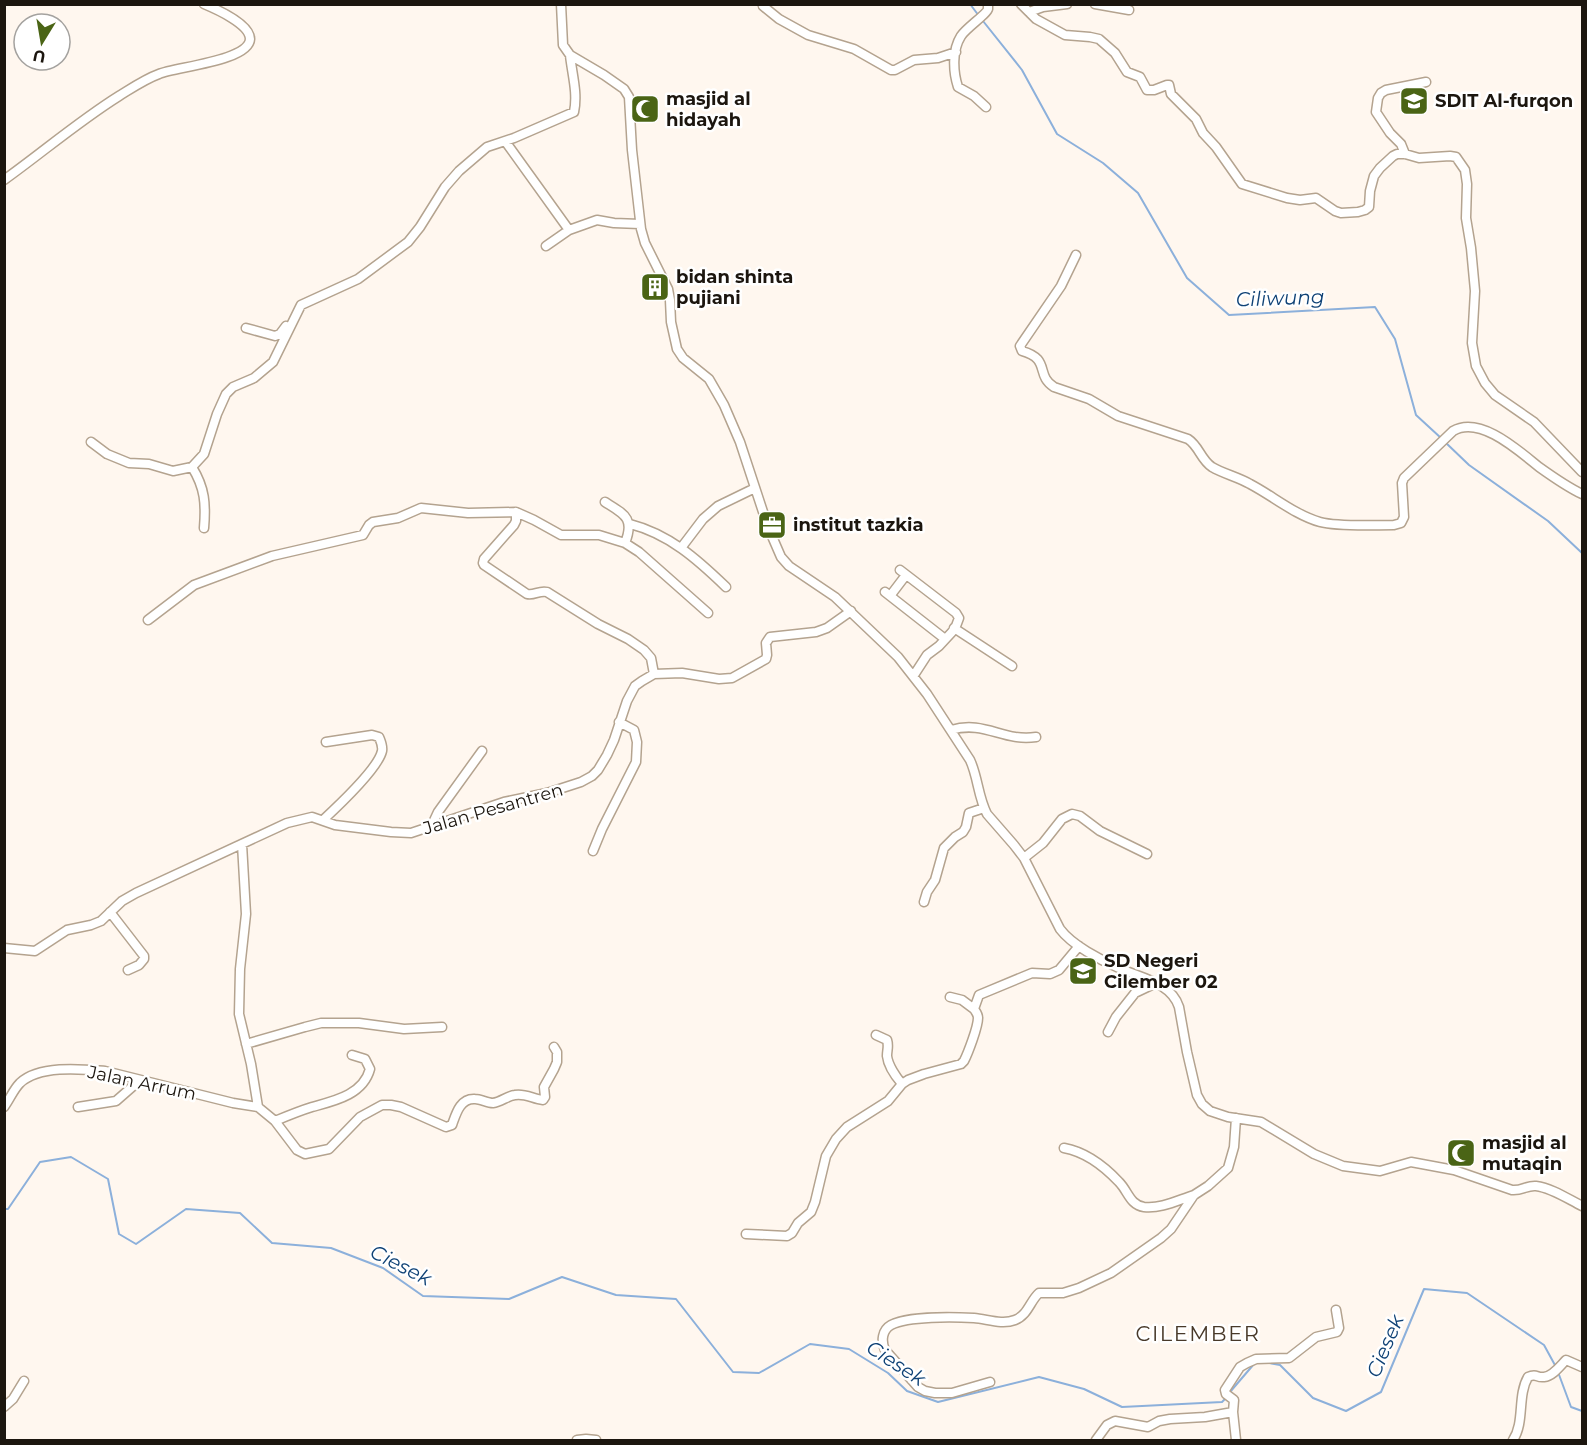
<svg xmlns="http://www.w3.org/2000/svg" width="1587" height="1445" font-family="Montserrat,sans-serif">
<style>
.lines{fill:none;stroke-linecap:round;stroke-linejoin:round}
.stream{stroke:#8cb0db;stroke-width:2}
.minor-casing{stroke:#b4a38f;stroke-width:11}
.minor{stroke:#fff;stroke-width:8}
.labels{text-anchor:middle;stroke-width:5;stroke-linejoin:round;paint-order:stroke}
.poi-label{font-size:18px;font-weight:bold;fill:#1c160f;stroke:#fff;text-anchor:start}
.street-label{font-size:18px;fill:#1c160f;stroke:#fff}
.water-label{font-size:20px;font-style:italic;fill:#0f4276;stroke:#fff}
.quarter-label{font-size:21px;letter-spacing:1.5px;fill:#483929;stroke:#fff}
</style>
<rect width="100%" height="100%" fill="#fff7ef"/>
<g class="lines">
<path class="stream" d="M970,4l9,12
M983,21l39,49 35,64 46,29 35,30 49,85 42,37 146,-8 20,32 21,76 25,23
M1445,442l24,23 79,56 34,32
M4,1209h4l32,-47 31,-5 37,22 11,55 17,10 50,-35 54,4 32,30 59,5 52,20 40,28 86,3 53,-22 54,18 60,4 57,73 26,1 51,-29 39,5 39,24 19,18 31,11 101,-25 45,12 38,18 100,-5 5,-5
M1264,1362l16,3 33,33 33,13 35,-19 43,-103 43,4 77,52 12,22
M1558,1372l13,35 11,4
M1230,1392l24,-28"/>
<g class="minor-casing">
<path id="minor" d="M561,4l2,41 7,10 34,20 20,14 5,8 3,53 9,79 4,14 23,46 2,11 1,22 6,27 6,9 26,21 15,26 16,37 28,85 13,30 8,9 46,31 63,60 29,37 43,66c8,17 8,37 17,54l27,31 10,13 36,71c12,16 40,31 59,39 21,10 52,14 60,39l8,45 10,43 5,9 8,7 18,6 33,5 53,32 29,12 37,5 31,-9 43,8 58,20c10,1 15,-5 24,-4 16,2 32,13 46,20
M1021,4l15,15 29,16 25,2 9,2 16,14 12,19 13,5 7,13h7l13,-5h2l2,9 25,25 7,14 13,14 26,37 45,14 13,2 16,-2 19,13 6,2 17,-1 7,-2 4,-3 1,-16 4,-15 6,-8 13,-12 4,-2h8l14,4 31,-2 6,1 9,13 2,14 -1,34 5,30 4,43 -3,52 4,23 9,17 10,12 39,27 48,50
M1095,4l34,6
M763,6l16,13 29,16 46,14 37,21h4l19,-10 24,-2 18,-6
M1029,12l14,-5 24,-3
M986,107l-12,-11 -16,-9c-5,-15 -6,-37 3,-51 5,-8 26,-22 27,-27 0,-1 0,-3 0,-5
M505,141l64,89
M1405,154l-4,-10 -11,-11 -14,-21 2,-14 3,-5 5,-3 40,-8
M4,180c39,-28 75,-59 115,-84 13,-8 26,-17 40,-22 16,-7 90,-13 91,-35 0,-15 -34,-30 -46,-35
M546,246l23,-16 28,-10 17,3 26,1
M1076,255l-15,31 -41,60 2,5c29,8 13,24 32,36l35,12 29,17 70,23c11,7 13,21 24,28 12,7 26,10 38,17 23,12 45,31 70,38 19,5 53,3 74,3l7,-2 3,-6 -2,-34 2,-5 49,-47c27,-16 66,20 86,36 14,10 28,20 43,27
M246,328l29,8 5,-2 6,-8
M91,442l16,12 22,9 20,1 24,7 19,-4
M605,502c19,12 30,16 20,41
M516,512l18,8 27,15h38l26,8 14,9 69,61
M630,524c39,10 67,35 96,63
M204,528c2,-24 1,-40 -12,-61l12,-13 13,-40 9,-20 7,-7 21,-9 19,-16 28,-57 57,-26 50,-37 12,-15 25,-40 14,-16 28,-24 27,-9 60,-26c4,-19 -2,-38 -4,-57
M681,548l22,-29 15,-13 37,-18
M900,570l56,43 3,5 -3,8 -4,6 -13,14 -12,9 -13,20
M885,592l60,47
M890,596l16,-21
M148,620l46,-35 78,-29 91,-21 6,-10 4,-3 25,-4 23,-10 47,5 48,-1v9l-2,4 -30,34 -1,4 1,2 43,29c7,2 12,-4 20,-2l51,32 30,15 16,11 7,8 3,16
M954,628l58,38
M951,730c34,-10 52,12 85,7
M323,820c14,-13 55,-51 59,-69 1,-5 -1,-9 -3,-14l-7,-2 -46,7
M431,827l7,-15 44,-61
M242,844l4,70 -6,55 -1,45 12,50 7,43
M593,851l9,-22 34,-67 1,-20 -3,-12 -15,-8
M1024,858l19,-15 19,-24 10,-5 8,2 20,15 47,23
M924,902l3,-10 8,-12 9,-32 11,-11 8,-5 3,-5 3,-14 15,-5
M110,912l34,44v3l-5,6 -11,5
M4,948l31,3 32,-21 24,-5 10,-4 21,-20 14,-8 151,-70 25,-6 23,8 56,7 20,1 93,-31 43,-9 34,-11 11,-6 6,-6 9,-15 7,-15 13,-39 8,-15 7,-5 12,-7 28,-1 37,6 13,-1 34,-19 1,-4 -1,-12 4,-6 46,-5 11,-4 24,-17
M950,997l12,3 12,9
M1108,1032l8,-15 19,-24 21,-10
M876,1035l11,5c2,6 0,10 0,16 1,9 9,21 15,28
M246,1044l59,-17 16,-4h38l45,6 38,-2
M4,1107c6,-8 9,-17 16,-24 19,-18 61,-14 85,-12l128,32 25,4 17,14 22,29 8,4 24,-5 31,-32 22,-12h9l10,2 45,20 6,-2c4,-11 8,-27 23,-26 6,0 12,4 18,4 8,-1 14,-7 22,-8 10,-2 18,4 28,5l2,-3 -1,-10 10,-18 3,-7v-10l-3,-5
M78,1107l38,-6 24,-21
M275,1121c12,-5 24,-10 37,-14 22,-6 51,-12 58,-38l-5,-10 -13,-4
M1064,1148c22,4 40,18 55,34 9,9 11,23 25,25 17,2 34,-7 50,-12
M746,1234l41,2 5,-3 6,-10 13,-11 4,-10 11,-46 10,-17 11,-12 41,-26 14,-17 6,-4 16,-6 37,-10 3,-3c4,-8 14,-34 14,-43 0,-4 -2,-6 -4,-9l5,-14 53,-22 18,1 9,-4 20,-24
M990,1382l-38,11h-17l-10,-2 -7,-4 -33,-37c-4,-9 -3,-20 6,-25 17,-9 63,-8 83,-7 13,1 28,7 41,2 13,-5 15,-19 24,-27h24l16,-5 32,-15 50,-35 10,-9 23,-34 14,-9 20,-18 6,-21 2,-29
M4,1407l9,-8 11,-18
M577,1440l9,-1 10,1
M1096,1440l11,-15 8,-4 33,6 11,-6 11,-2 35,-2 28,-5
M1236,1440l-3,-28 1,-12 -8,-6 -1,-4 15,-23 7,-4 9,-4 33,-1 27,-21 21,-5 2,-4 -3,-18
M1513,1440c12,-18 4,-44 15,-63 9,-4 8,1 16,0 9,-1 16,-11 22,-17l16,7"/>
</g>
<use href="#minor" class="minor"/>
</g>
<defs>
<g id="school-square" transform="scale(1.5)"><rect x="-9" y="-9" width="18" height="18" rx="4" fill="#4a6415" stroke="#fff"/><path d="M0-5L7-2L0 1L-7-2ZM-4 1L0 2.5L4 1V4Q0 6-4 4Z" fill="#fff"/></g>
<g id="mosque-square" transform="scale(1.5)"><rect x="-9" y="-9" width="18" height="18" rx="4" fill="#4a6415" stroke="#fff"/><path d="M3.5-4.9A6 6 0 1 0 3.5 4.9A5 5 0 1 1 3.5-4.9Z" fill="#fff"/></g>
<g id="building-square" transform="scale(1.5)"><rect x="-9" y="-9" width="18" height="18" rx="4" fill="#4a6415" stroke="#fff"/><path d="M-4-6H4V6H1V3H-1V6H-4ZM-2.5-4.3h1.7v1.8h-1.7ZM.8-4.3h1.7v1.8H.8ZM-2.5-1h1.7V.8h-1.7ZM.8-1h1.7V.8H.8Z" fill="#fff"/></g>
<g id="office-square" transform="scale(1.5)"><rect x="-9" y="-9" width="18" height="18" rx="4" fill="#4a6415" stroke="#fff"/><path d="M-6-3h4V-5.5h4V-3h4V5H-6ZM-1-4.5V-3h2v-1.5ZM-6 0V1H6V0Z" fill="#fff"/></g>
</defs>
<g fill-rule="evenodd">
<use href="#school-square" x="1414" y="101"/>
<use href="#mosque-square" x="645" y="109"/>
<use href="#building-square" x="655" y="287"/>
<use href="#office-square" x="772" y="525"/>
<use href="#school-square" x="1083" y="971"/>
<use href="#mosque-square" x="1461" y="1153"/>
</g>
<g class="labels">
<g class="poi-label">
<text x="666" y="105">masjid al<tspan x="666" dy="21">hidayah</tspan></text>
<text x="1435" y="107">SDIT Al-furqon</text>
<text x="676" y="283">bidan shinta<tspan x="676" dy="21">pujiani</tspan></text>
<text x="793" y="531">institut tazkia</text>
<text x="1104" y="967">SD Negeri<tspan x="1104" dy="21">Cilember 02</tspan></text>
<text x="1482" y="1149">masjid al<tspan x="1482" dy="21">mutaqin</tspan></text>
</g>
<g class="street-label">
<text transform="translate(493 809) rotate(-16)" y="6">Jalan Pesantren</text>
<text transform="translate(142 1083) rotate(12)" y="6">Jalan Arrum</text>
</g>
<g class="water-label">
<text transform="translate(1280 298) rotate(-2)" y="7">Ciliwung</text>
<text transform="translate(401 1265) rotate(27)" y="7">Ciesek</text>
<text transform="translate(1385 1346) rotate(-67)" y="7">Ciesek</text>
<text transform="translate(896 1363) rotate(33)" y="7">Ciesek</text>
</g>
<g class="quarter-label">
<text x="1198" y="1341">CILEMBER</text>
</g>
</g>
<rect width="1587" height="1445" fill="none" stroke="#1c160f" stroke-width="12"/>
<g transform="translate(42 42) rotate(191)"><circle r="28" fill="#ffffff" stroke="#a4a29f" stroke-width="1.5"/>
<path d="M0-4.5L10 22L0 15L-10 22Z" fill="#4a6415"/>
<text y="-9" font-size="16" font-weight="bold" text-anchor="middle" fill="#1c160f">U</text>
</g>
</svg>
